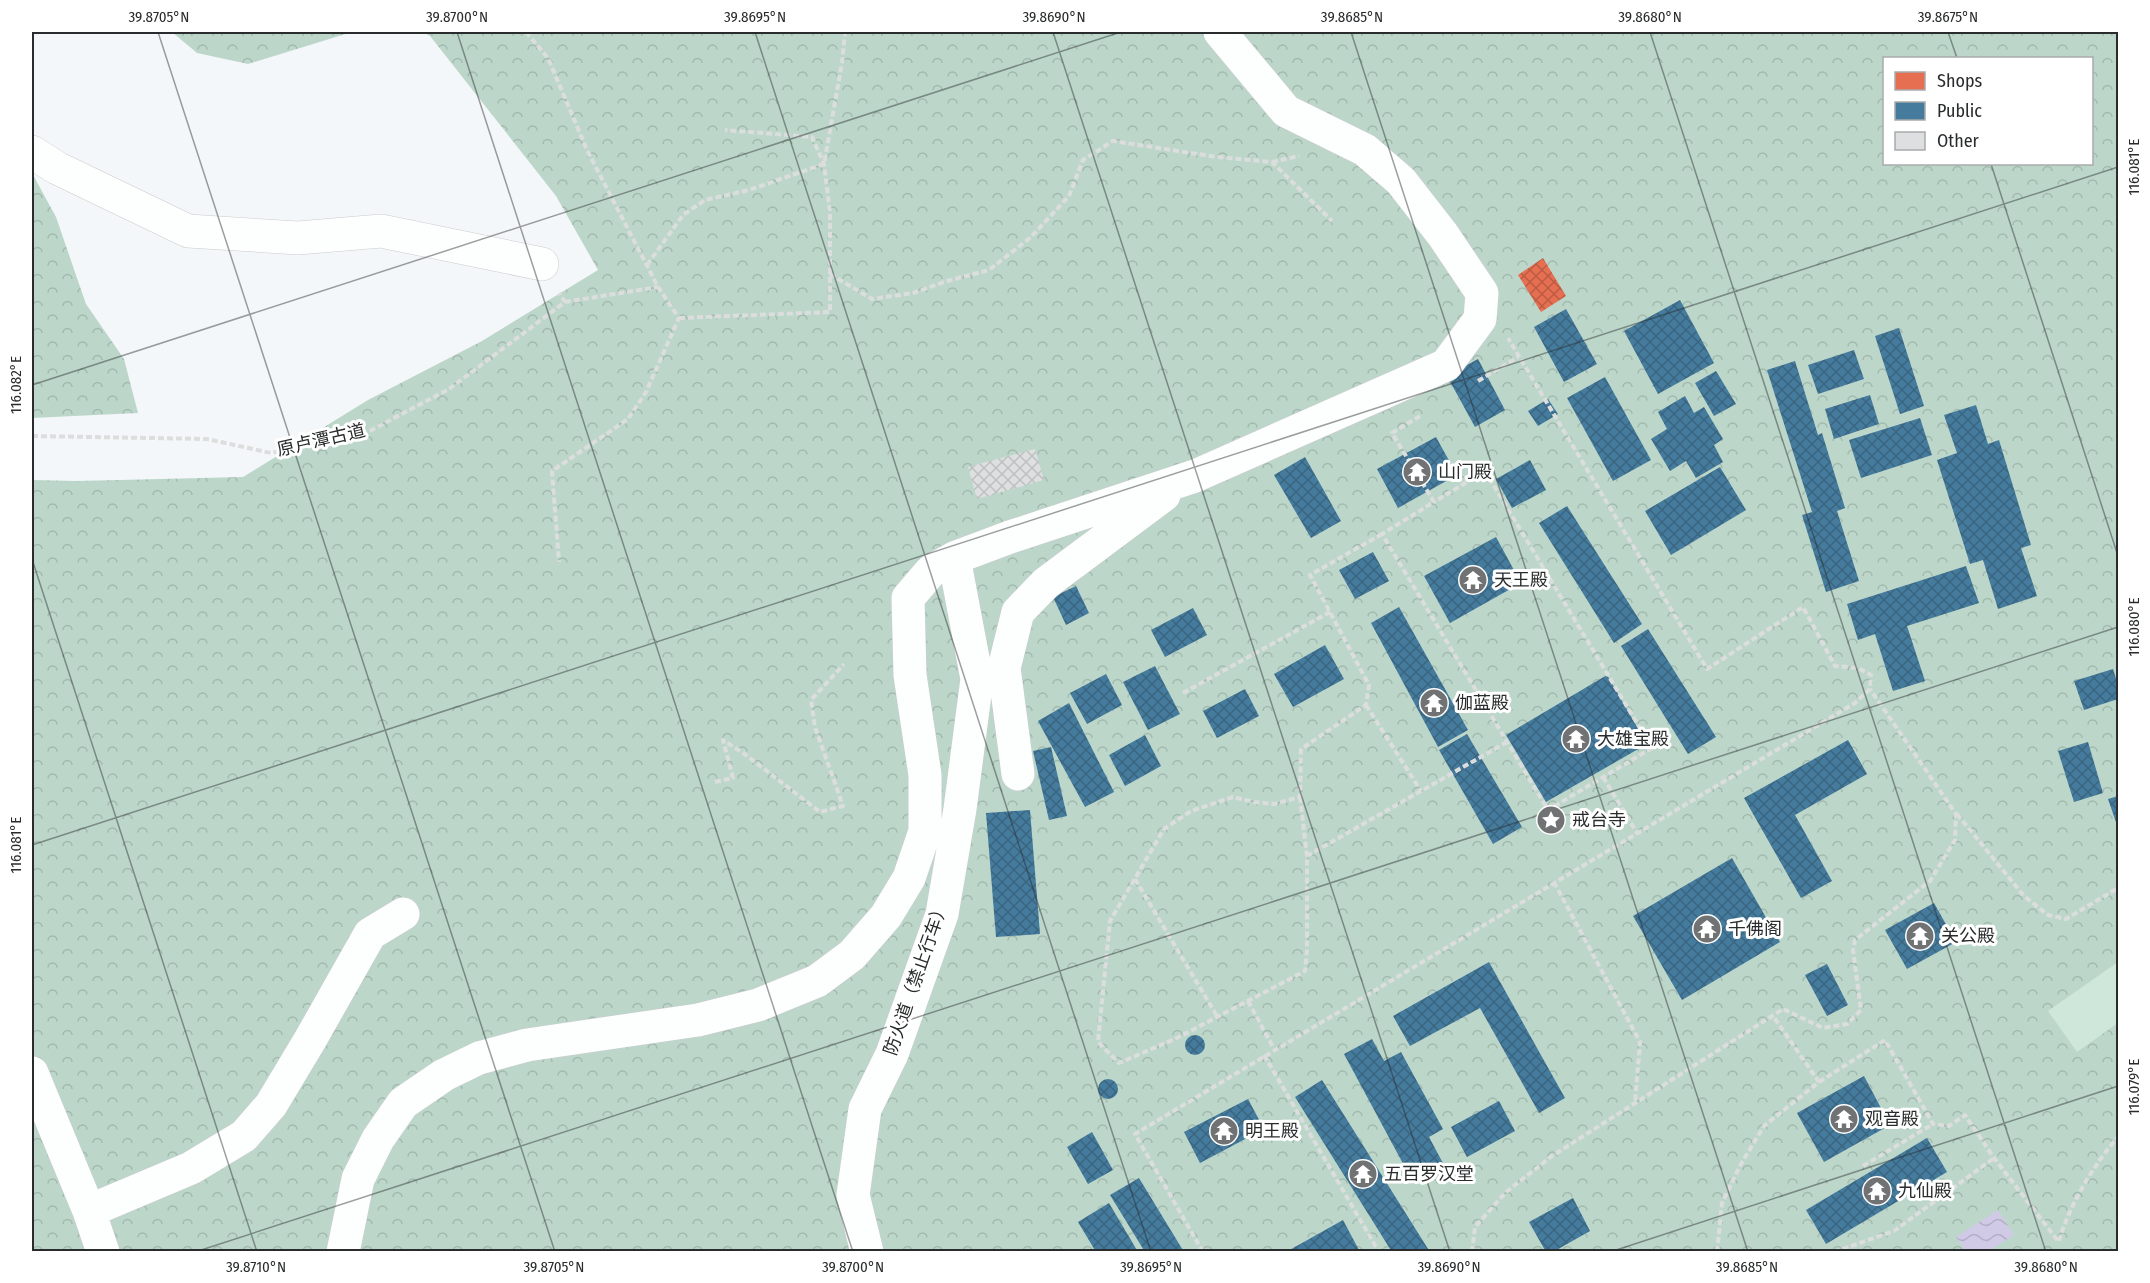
<svg xmlns="http://www.w3.org/2000/svg" width="2150" height="1283" font-family="'Fira Sans Condensed','Noto Sans SC',sans-serif">
<style>
.forest{fill:url(#forest-crowns);fill-rule:evenodd}
.pitch{fill:#cfe6db}
.water{fill:url(#water-waves)}
.shops{fill:url(#shops-cross-hatch)}
.public{fill:url(#public-cross-hatch)}
.building{fill:url(#building-cross-hatch)}
.lines{fill:none;stroke-linecap:round;stroke-linejoin:round}
.minor-casing{stroke:#caccce;stroke-width:34}
.path{stroke:#dcdddd;stroke-width:4;stroke-dasharray:6 3;stroke-linecap:butt}
.minor{stroke:#fdfefe;stroke-width:33}
.ticks{fill:none;stroke:#292b2c;stroke-width:1.5;stroke-opacity:0.45}
.labels{text-anchor:middle;stroke-width:6;stroke-linejoin:round;paint-order:stroke}
.street-label{font-size:18px;fill:#292b2c;stroke:#fff}
.poi-label{font-size:18px;fill:#292b2c;stroke:#fff;text-anchor:start}
.neatline{fill:none;stroke:#292b2c;stroke-width:2}
.ticks-label{font-size:15px;text-anchor:middle;fill:#292b2c}
</style>
<defs>
<pattern id="forest-crowns" width="20" height="18" patternUnits="userSpaceOnUse" patternTransform="scale(1.5)"><rect width="20" height="18" fill="#bcd7ca"/><path d="M2 6a3 3 0 1 1 6 0M12 15a3 3 0 1 1 6 0" fill="none" stroke="#a2b9ae"/></pattern>
<pattern id="water-waves" width="16" height="10" patternUnits="userSpaceOnUse" patternTransform="scale(1.5)"><rect width="16" height="10" fill="#d0cae7"/><path d="M0 5q4-4 8 0t8 0" fill="none" stroke="#b3aec6"/></pattern>
<pattern id="shops-cross-hatch" width="8" height="8" patternUnits="userSpaceOnUse" patternTransform="scale(1.5)"><rect width="8" height="8" fill="#e76f51"/><path d="M0 0l8 8M0 8l8-8" fill="none" stroke="#bb5b43"/></pattern>
<pattern id="public-cross-hatch" width="8" height="8" patternUnits="userSpaceOnUse" patternTransform="scale(1.5)"><rect width="8" height="8" fill="#457b9d"/><path d="M0 0l8 8M0 8l8-8" fill="none" stroke="#3a6580"/></pattern>
<pattern id="building-cross-hatch" width="8" height="8" patternUnits="userSpaceOnUse" patternTransform="scale(1.5)"><rect width="8" height="8" fill="#dddfe0"/><path d="M0 0l8 8M0 8l8-8" fill="none" stroke="#bec0c0"/></pattern>
</defs>
<rect width="100%" height="100%" fill="#f4f7f9"/>
<path class="forest" d="M172,32h180l-104,32 -51,-11z
M422,32h1696v1219l-2086,1v-772l45,1 166,-4 125,-77 114,-59 116,-71 -42,-74 -126,-160zM1884,58h208v106h-208z
M32,173l24,44 30,87 38,55 14,54 -106,5z"/>
<path class="pitch" d="M2118,962v61l-41,29 -29,-41z"/>
<path class="water" d="M1998,1210l16,25 -26,16h-22l-10,-14z"/>
<path class="shops" d="M1543,258l23,38 -25,16 -23,-37z"/>
<path class="public" d="M1680,300l34,63 -56,31 -34,-63z
M1566,309l31,55 -33,18 -30,-55z
M1899,328l25,78 -24,8 -25,-78z
M1854,350l10,29 -46,15 -10,-29z
M1478,359l27,51 -30,17 -28,-51z
M1795,361l23,74 4,-2 23,75 -8,3 22,70 -33,11 -24,-77 10,-3 -45,-142z
M1716,371l20,33 -22,12 -19,-33z
M1605,377l46,83 -38,21 -46,-83z
M1870,395l9,29 -45,15 -9,-30z
M1685,396l9,17 10,-6 19,32 -9,6 9,17 -27,16 -10,-17 -16,10 -19,-32 16,-10 -9,-17z
M1548,399l10,15 -20,12 -10,-15z
M1976,405l12,39 11,-4 32,105 -10,3 16,48 -39,13 -15,-49 -13,4 -33,-104 20,-7 -13,-38z
M1920,418l12,37 -71,23 -12,-38z
M1436,437l21,38 -59,33 -21,-39z
M1305,457l36,64 -30,17 -37,-63z
M1530,460l16,30 -34,18 -16,-29z
M1720,467l26,43 -75,45 -26,-44z
M1567,506l75,118 -28,19 -75,-120z
M1496,537l25,46 -71,40 -26,-47z
M1373,552l16,29 -34,18 -16,-29z
M1966,566l13,37 -72,23 18,55 -32,10 -18,-57 -17,6 -11,-36z
M1076,586l13,27 -23,12 -13,-28z
M1399,607l69,123 -30,17 -67,-124z
M1193,608l14,27 -42,22 -14,-27z
M1648,629l68,108 -28,17 -67,-108z
M1325,645l19,34 -51,28 -19,-33z
M1155,666l25,48 -32,16 -25,-48z
M2113,669l5,16v14l-34,11 -10,-29z
M1106,674l16,31 -35,19 -17,-31z
M1607,675l40,69 -101,58 -40,-67z
M1245,689l14,27 -42,22 -14,-27z
M1069,703l45,89 -29,15 -47,-86z
M1467,734l55,93 -29,17 -54,-94z
M1145,735l16,31 -36,20 -16,-31z
M1848,740l19,34 -72,41 37,66 -31,17 -57,-100z
M2088,742l15,51 -29,9 -16,-51z
M1051,747l16,69 -18,4 -16,-69z
M2118,796v32l-10,-29z
M1030,810l10,124 -44,3 -10,-124z
M1732,858l48,84 -98,58 -49,-84z
M1934,903l22,39 -49,27 -22,-39z
M1489,962l76,136 -26,15 -59,-105 -70,38 -17,-30z
M1827,964l21,41 -21,11 -22,-41z
M1185 1045a10 10 0 1 1 20 0a10 10 0 1 1-20 0Z
M1372,1039l12,22 17,-9 42,77 -14,8 16,30 -31,17 -70,-130z
M1864,1076l26,49 -66,37 -27,-49z
M1098 1089a10 10 0 1 1 20 0a10 10 0 1 1-20 0Z
M1322,1080l108,172h-38l-97,-155z
M1248,1099l16,30 -64,34 -16,-31z
M1499,1101l16,30 -48,26 -16,-30z
M1092,1132l21,38 -25,14 -21,-37z
M1927,1138l20,34 -121,72 -20,-34z
M1139,1178l45,74h-39l-35,-57z
M1573,1198l17,33 -37,21h-7l-17,-30z
M1109,1203l29,49h-42l-18,-30z
M1343,1220l17,32h-74z"/>
<path class="building" d="M1035,449l9,31 -67,19 -9,-32z"/>
<g class="lines">
<g class="minor-casing">
<path id="minor" d="M32,152l25,16 131,63 110,7 83,-7 161,33
M1018,774l-14,-106 14,-56 28,-29 118,-88
M32,1073l57,138 14,41
M89,1211l102,-43 53,-32 27,-31 39,-65 60,-106 33,-20
M343,1252l15,-73 20,-40 25,-36 41,-28 35,-17 48,-13 171,-25 60,-15 59,-24 35,-26 34,-39 23,-38 16,-47v-56l-15,-100 -2,-77 23,-27 23,-13 56,-21 185,-61 251,-111 34,-46 2,-26 -39,-58 -42,-54 -36,-31 -79,-39 -66,-79
M867,1252l-14,-57 12,-86 27,-55 50,-140 18,-105 17,-130 -23,-121"/>
</g>
<path class="path" d="M526,32l22,26 39,92 71,137 21,31 -33,74 -18,27 -76,52 7,91
M1272,162l27,-6
M647,265l36,-50 22,-15 44,-10 75,-26 18,-101 3,-31
M830,274l42,25 41,-6 34,-12 42,-11 42,-33 38,-41 14,-36 30,-19 104,16 55,5 60,59
M565,302l93,-15
M679,318l151,-6v-99l-6,-49 -12,-27 -87,-7
M1478,381l40,-24
M1420,416l-28,17 42,69 -52,32 166,276 104,-62 -167,-277 -51,31
M32,436l175,3 64,14 93,-19 85,-45 116,-87 -6,-9
M1382,534l-72,41 59,110 -3,20 -65,44 -1,48 -26,7 -20,-2 -21,-5 -42,14 -27,18 -54,92 -12,121 21,21 58,-25 128,-67 2,-21v-94l200,-114
M1183,693l147,-81
M1366,705l55,86
M1603,777l34,56
M715,782l18,-4 -10,-38 23,15 74,57 23,-6 -28,-79 -4,-27 33,-36
M1300,797l7,59
M1957,814l67,82 24,19 18,4 52,-31
M1135,879l82,137
M1554,882l86,160 -5,61
M1248,1001l26,48
M1264,1055l115,197
M1819,1082l66,-42 48,84 16,2 16,-11 29,43 64,83
M1863,1166l70,-42
M2059,1241c10,-35 35,-77 59,-104
M1203,1252l-68,-118 720,-431 15,-14 1,-14 -13,-7 -23,-2 -32,-59 -96,62 -199,-331
M1472,1252l3,-25 31,-35 46,-36 231,-147 40,19 24,-4 14,-14 -8,-60 2,-10 75,-59 25,-41 1,-26 -86,-125
M1717,1252l5,-49 19,-39 23,-38 55,-44 -46,-66
M1834,1252l60,-21 100,-73"/>
<use href="#minor" class="minor"/>
</g>
<path class="ticks" d="M158,32l397,1220M457,32l396,1220M755,32l396,1220M1053,32l397,1220M1351,32l397,1220M1650,32l396,1220M1948,32l9,26M1991,164l127,392M32,385l1089,-353M32,559l225,693M32,845l2086,-678M195,1252l1923,-625M1610,1252l508,-166"/>
<defs>
<g id="temple-disc" transform="scale(1.5)"><circle r="9.5" fill="#707274" stroke="#fff"/><path d="M0-6L5-2H3V0L6.5 2.5H4V6H1.5V3h-3V6H-4V2.5H-6.5L-3 0V-2H-5Z" fill="#fff"/></g>
<g id="sight-disc" transform="scale(1.5)"><circle r="9.5" fill="#707274" stroke="#fff"/><path d="M0-6L1.8-2.2L6-1.7L2.9 1.2L3.7 5.4L0 3.3L-3.7 5.4L-2.9 1.2L-6-1.7L-1.8-2.2Z" fill="#fff"/></g>
</defs>
<g fill-rule="evenodd">
<use href="#temple-disc" x="1417" y="472"/>
<use href="#temple-disc" x="1473" y="580"/>
<use href="#temple-disc" x="1434" y="703"/>
<use href="#temple-disc" x="1576" y="739"/>
<use href="#sight-disc" x="1551" y="820"/>
<use href="#temple-disc" x="1707" y="929"/>
<use href="#temple-disc" x="1920" y="936"/>
<use href="#temple-disc" x="1844" y="1119"/>
<use href="#temple-disc" x="1224" y="1131"/>
<use href="#temple-disc" x="1363" y="1174"/>
<use href="#temple-disc" x="1877" y="1191"/>
</g>
<g class="labels">
<g class="street-label">
<text transform="translate(321 440) rotate(-13)" y="6">原卢潭古道</text>
<text transform="translate(916 978) rotate(-71)" y="6">防火道（禁止行车）</text>
</g>
<g class="poi-label">
<text x="1438" y="478">山门殿</text>
<text x="1494" y="586">天王殿</text>
<text x="1455" y="709">伽蓝殿</text>
<text x="1597" y="745">大雄宝殿</text>
<text x="1572" y="826">戒台寺</text>
<text x="1728" y="935">千佛阁</text>
<text x="1941" y="942">关公殿</text>
<text x="1865" y="1125">观音殿</text>
<text x="1245" y="1137">明王殿</text>
<text x="1384" y="1180">五百罗汉堂</text>
<text x="1898" y="1197">九仙殿</text>
</g>
</g>
<rect width="2150" height="1283" fill="none" stroke="#ffffff" stroke-width="66"/>
<rect x="1883" y="57" width="210" height="108" fill="#ffffff" stroke="#a9aaab" stroke-width="1.5"/>
<rect x="1895" y="72" width="30" height="18" fill="#e76f51" stroke="#a9aaab" stroke-width="1.5"/>
<text x="1937" y="87" font-size="18" fill="#292b2c">Shops</text>
<rect x="1895" y="102" width="30" height="18" fill="#457b9d" stroke="#a9aaab" stroke-width="1.5"/>
<text x="1937" y="117" font-size="18" fill="#292b2c">Public</text>
<rect x="1895" y="132" width="30" height="18" fill="#dddfe0" stroke="#a9aaab" stroke-width="1.5"/>
<text x="1937" y="147" font-size="18" fill="#292b2c">Other</text>
<rect x="33" y="33" width="2084" height="1217" class="neatline"/>
<g class="ticks-label">
<text x="159" y="22">39.8705°N</text>
<text x="457" y="22">39.8700°N</text>
<text x="755" y="22">39.8695°N</text>
<text x="1054" y="22">39.8690°N</text>
<text x="1352" y="22">39.8685°N</text>
<text x="1650" y="22">39.8680°N</text>
<text x="1948" y="22">39.8675°N</text>
<text transform="translate(2134 167) rotate(-90)" y="5">116.081°E</text>
<text transform="translate(16 385) rotate(-90)" y="5">116.082°E</text>
<text transform="translate(2134 627) rotate(-90)" y="5">116.080°E</text>
<text transform="translate(16 845) rotate(-90)" y="5">116.081°E</text>
<text transform="translate(2134 1087) rotate(-90)" y="5">116.079°E</text>
<text x="256" y="1272">39.8710°N</text>
<text x="554" y="1272">39.8705°N</text>
<text x="853" y="1272">39.8700°N</text>
<text x="1151" y="1272">39.8695°N</text>
<text x="1449" y="1272">39.8690°N</text>
<text x="1747" y="1272">39.8685°N</text>
<text x="2046" y="1272">39.8680°N</text>
</g>
</svg>
